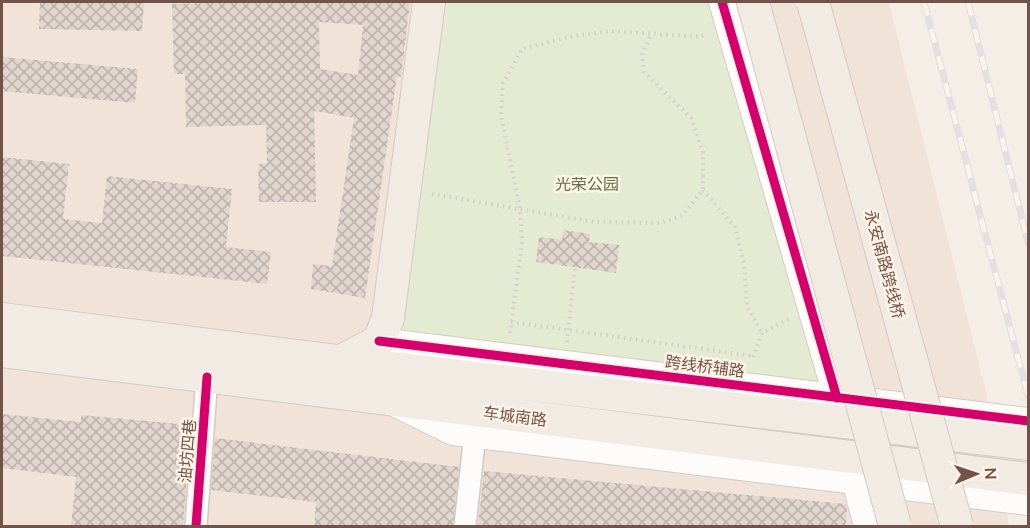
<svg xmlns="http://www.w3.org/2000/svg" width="1030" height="528" font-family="Mulish,'Noto Sans SC',sans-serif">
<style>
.residential{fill:#f1e3d7}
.park{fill:#e3ebd2}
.building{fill:url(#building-cross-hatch);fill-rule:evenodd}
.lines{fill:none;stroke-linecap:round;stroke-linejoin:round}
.minor-casing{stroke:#d4cac4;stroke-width:24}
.tertiary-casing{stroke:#d4cac4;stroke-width:28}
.primary-casing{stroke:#d4c9c4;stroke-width:34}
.path{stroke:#d7ccc9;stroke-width:4;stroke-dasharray:1.5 4.5;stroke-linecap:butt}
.minor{stroke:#fefcfb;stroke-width:21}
.tertiary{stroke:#fefcfb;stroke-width:26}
.primary{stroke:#f2ebe4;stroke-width:32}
.rail-casing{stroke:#e3e0e3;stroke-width:7}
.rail{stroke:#fff3e7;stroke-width:4.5;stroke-dasharray:14;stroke-linecap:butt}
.primary-bridge-casing{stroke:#d4c9c4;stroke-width:34;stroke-linecap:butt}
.primary-bridge{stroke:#f2ebe4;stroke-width:32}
.cycleway-casing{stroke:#fff3e7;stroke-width:13}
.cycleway{stroke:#d6006c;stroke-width:9}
.labels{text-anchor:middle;stroke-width:5;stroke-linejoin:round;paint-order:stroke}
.park-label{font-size:16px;fill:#577841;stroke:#fff3e7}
.street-label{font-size:16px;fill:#725349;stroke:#fff3e7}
</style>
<defs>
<pattern id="building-cross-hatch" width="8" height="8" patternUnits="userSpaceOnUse" patternTransform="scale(1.5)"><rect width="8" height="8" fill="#e1d6cf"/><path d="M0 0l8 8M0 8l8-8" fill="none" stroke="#bbb0aa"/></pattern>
</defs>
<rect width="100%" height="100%" fill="#f5eee7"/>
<path class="residential" d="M2,2h887l102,411 18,113h-1007z"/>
<path class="park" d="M429,2h293l115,396 -458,-57z"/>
<path class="building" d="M40,2h104l-2,29 -103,-2z
M246,2h164l-9,75 -4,-1 -32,222 -54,-9 2,-25 19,2 22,-148 -40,-7 2,91h-57l-1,-38 9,-1 -1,-38 -80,2 -1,-53h-11l-2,-70zM319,22l44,3 -5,50 -38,-6z
M2,57l136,12 -3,34 -133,-12z
M2,157l67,7 -6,55 39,4 5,-47 125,13 -6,58 45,5 -4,32 -265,-28z
M563,230l27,4 -1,8 30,3 -3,28 -80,-11 3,-25 23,3z
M2,414l79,8v-7l110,10 -8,101h-112l5,-49 -74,-9z
M215,438l244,29 -6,59h-139l2,-24 -105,-12z
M484,471l362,33 1,7 -1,15h-368z"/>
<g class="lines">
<g class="minor-casing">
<path id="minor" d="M196,526l11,-149
M465,526l9,-83"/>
</g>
<g class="tertiary-casing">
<path id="tertiary" d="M722,2l115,396
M379,341l649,80
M398,405l55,27 575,70
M855,481l12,45"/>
</g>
<g class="primary-casing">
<path id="primary" d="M2,319l390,49 636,76
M2,351l1026,128
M341,361l38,-20 9,-23 41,-316"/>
</g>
<path class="path" d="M703,190l32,37 9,36 3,44 15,26
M432,194l163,28 66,1 22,-8 20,-25v-39l-12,-33 -47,-46 -2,-18 9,-20
M511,322l242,34
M510,333l12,-91 -2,-33 -19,-93 2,-33 19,-34 46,-12 43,-6 89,6 6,-3
M567,342l8,-74
M753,357l9,-24 27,-14"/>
<use href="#minor" class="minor"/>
<use href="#tertiary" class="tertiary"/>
<use href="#primary" class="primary"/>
<g class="rail-casing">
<path id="rail" d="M924,2l104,394
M968,2l60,241"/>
</g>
<use href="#rail" class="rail"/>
<g class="primary-bridge-casing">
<path id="primary-bridge" d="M753,2l142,524
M813,2l144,524"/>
</g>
<use href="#primary-bridge" class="primary-bridge"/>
<g class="cycleway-casing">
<path id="cycleway" d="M722,2l115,396
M379,341l649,80
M196,526l11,-149"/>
</g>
<use href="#cycleway" class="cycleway"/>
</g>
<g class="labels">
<g class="park-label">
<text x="587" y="190">光荣公园</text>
</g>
<g class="street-label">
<text transform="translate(885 264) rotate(75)" y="6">永安南路跨线桥</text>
<text transform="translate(705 366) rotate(7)" y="6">跨线桥辅路</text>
<text transform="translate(515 416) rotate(7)" y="6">车城南路</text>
<text transform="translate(187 451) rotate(-85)" y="6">油坊四巷</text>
</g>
</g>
<rect width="1030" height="528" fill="none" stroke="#725349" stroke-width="6"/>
<g transform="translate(976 474) rotate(88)" stroke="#fff3e7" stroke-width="4.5" paint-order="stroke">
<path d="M0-4.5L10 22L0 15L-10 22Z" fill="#725349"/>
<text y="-9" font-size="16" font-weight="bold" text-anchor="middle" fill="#725349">N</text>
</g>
</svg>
